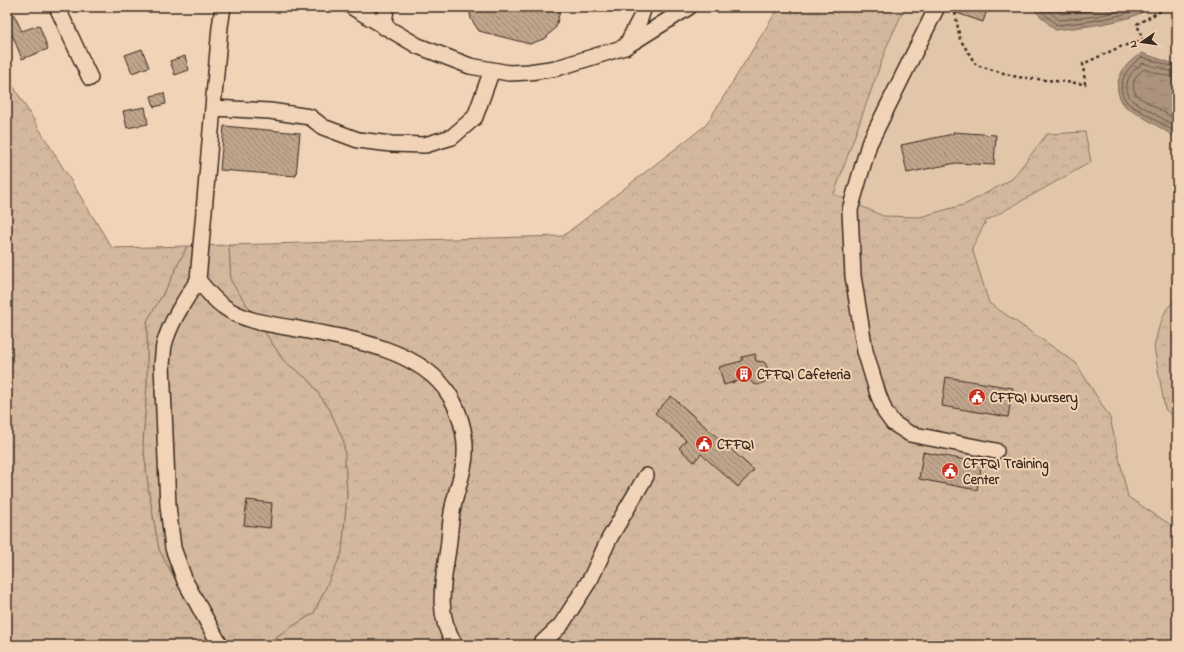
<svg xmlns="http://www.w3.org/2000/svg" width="1184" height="652" font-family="'Indie Flower',sans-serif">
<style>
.built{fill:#e2c6aa}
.grass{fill:url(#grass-tufts);stroke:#87715e}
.forest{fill:url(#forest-crowns);stroke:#87715e}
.water{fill:url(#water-ripples);stroke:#7e6957}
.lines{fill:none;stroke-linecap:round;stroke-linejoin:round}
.shore{stroke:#685444;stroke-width:1}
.building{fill:url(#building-back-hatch);stroke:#3b2a1e}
.minor-casing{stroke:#3b2a1e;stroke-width:18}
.path{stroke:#3b2a1e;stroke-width:2.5;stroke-dasharray:3 3;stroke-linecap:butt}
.minor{stroke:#f1d4b7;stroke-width:15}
.labels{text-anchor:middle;stroke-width:4;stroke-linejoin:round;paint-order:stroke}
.poi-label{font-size:14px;font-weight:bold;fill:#3b2a1e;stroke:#f1d4b7;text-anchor:start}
</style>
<defs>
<pattern id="grass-tufts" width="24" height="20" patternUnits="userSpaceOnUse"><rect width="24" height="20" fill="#d3b89e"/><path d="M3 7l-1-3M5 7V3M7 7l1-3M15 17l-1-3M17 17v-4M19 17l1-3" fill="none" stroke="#b69e88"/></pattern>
<pattern id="forest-crowns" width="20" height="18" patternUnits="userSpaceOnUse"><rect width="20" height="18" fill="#d3b89e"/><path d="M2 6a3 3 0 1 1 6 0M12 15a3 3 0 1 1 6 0" fill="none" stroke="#b69e88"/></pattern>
<pattern id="water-ripples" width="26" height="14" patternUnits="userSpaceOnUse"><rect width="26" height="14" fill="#ab937d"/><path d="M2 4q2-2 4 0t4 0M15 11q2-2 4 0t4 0" fill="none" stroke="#8c7866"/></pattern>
<pattern id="building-back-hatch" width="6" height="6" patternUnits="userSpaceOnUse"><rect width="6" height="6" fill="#bfa58c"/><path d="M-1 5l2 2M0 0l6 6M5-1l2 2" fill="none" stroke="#9c8772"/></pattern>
</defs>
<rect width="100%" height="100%" fill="#f1d4b7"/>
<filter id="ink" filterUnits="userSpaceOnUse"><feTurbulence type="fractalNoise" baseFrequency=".025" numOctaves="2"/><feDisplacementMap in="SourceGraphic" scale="8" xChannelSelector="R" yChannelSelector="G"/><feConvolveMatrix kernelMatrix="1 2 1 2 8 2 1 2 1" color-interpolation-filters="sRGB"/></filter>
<g filter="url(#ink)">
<path class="built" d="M905,7h272v290l-11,13 -1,99 12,11v109l-49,-32 -18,-79 -80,-86 -41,-29 -17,-55 13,-27 106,-59 -44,-28 -35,45 -46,25 -46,13 -37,-1 -49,-22 53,-148z"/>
<path class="grass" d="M229,245l2,36 53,80 25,19 21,30 14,32 3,53 -5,58 -28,60 -48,30v2h-55l-52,-95 -10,-57 -6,-49 4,-62v-61l20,-34 20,-41z"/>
<path class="forest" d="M779,7h126l-18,39 -53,148 49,22 37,1 46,-13 46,-25 35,-45 38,-2 6,30 -105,59 -14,27 17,55 87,60 34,55 18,79 49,32v116h-911l-1,-1 49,-31 28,-60 5,-58 -3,-53 -14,-32 -21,-30 -25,-19 -53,-80 -2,-36 334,-9 143,-111z
M7,76l105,172 75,-2 -20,41 -20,34v61l-4,62 6,49 10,57 52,95h-204z
M1177,297v123l-12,-11 -11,-62 5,-20 7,-17z"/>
<path class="water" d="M1031,7h117c-9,15 -75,21 -93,23z
M1142,53l35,12v73c-13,-8 -26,-16 -39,-24 -4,-2 -10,-5 -13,-8 -17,-21 -2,-42 17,-53z"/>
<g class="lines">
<path class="shore" d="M1037,7l20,18c29,-3 59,-6 86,-18
M1044,7l15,13c23,-2 50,-4 71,-13
M1053,7l8,7 25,-3 21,-4
M1177,68l-35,-11c-15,9 -30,31 -13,47 3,3 9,5 13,8 12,7 23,14 35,21
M1177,73l-34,-10c-13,7 -22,23 -12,36 3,4 10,6 14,9 10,6 21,13 32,19
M1177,79l-33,-10c-10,7 -14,16 -7,27l40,24"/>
</g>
<path class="building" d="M469,7h92l-5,20 -10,11 -16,6 -51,-13 -8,-12z
M946,7h42l-5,15 -38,-13z
M11,9l11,22 17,-6 9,24 -26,10 -15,-37v-11z
M142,49l7,18 -17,6 -7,-18z
M185,56l4,14 -14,5 -5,-14z
M164,93l2,11 -12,3 -3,-11z
M145,107l3,17 -21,4 -4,-17z
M224,126l76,7 -4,43 -76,-6z
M953,132l43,3 -2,30 -38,-2 -49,10 -6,-28 52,-11z
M755,354l1,7 8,1 5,8 -2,11 -9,4 -5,-1 -5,-6 -24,7 -5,-18 23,-6v-4z
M946,377l67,11 -5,29 -66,-11z
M671,396l83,74 -16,17 -37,-33 -7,8 -15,-14 7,-8 -31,-27z
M923,452l59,11 -5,27 -58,-11z
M247,500l25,3 -2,25 -26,-3z"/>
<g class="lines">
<g class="minor-casing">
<path id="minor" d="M57,7l33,71
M352,7l66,39 52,20 39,7 20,-1 28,-4 68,-21 64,-40
M937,7l-68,137 -19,66 3,66 12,75 13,43 7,18 8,11 17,11 86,17
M384,27l2,-20
M626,46l14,-27 4,-12
M213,108l57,3 40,6 13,10 35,13 33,4 34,1 27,-8 23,-20 17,-47
M198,280c8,10 15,19 25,26 20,15 45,18 69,22 50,9 130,20 158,68 10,16 16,39 15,58 0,15 -9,37 -12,53 -3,14 -3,28 -5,42 -5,34 -13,65 7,96
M220,645l-35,-64 -12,-33 -5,-42 -6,-142c1,-6 1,-13 2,-19 6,-23 21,-45 34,-65l22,-253 3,-20
M540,645l21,-20 30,-47 18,-39 37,-63"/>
</g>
<path class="path" d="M954,7l6,32 16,26 41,12 68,7 -2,-20 37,-17 23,-7 -6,-16 31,-17"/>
<use href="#minor" class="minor"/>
</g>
</g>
<defs>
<g id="building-disc" transform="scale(0.9)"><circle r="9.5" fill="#c8321e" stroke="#f1d4b7"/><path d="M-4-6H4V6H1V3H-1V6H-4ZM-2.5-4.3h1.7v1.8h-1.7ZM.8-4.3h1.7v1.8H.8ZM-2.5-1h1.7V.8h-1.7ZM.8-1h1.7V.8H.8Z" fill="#fff"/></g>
<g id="civic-disc" transform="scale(0.9)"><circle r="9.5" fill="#c8321e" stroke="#f1d4b7"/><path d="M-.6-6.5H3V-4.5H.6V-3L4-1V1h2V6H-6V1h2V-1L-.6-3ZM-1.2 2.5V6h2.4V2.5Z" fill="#fff"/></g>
</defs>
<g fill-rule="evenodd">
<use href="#building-disc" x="744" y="374"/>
<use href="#civic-disc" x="977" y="397"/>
<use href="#civic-disc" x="704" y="444"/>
<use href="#civic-disc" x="950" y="471"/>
</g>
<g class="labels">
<g class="poi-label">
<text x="757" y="379">CFFQI Cafeteria</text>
<text x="990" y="402">CFFQI Nursery</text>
<text x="717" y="449">CFFQI</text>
<text x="963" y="468">CFFQI Training<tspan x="963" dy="16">Center</tspan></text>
</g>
</g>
<rect width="1184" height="652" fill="none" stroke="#f1d4b7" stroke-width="24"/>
<rect x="12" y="12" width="1160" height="628" fill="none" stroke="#3b2a1e" stroke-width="1.5" filter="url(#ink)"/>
<g transform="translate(1142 42) rotate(257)" stroke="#f1d4b7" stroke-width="3" paint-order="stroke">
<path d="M0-3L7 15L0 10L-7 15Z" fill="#3b2a1e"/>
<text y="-6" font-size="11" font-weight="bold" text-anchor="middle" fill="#3b2a1e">N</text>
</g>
</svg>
